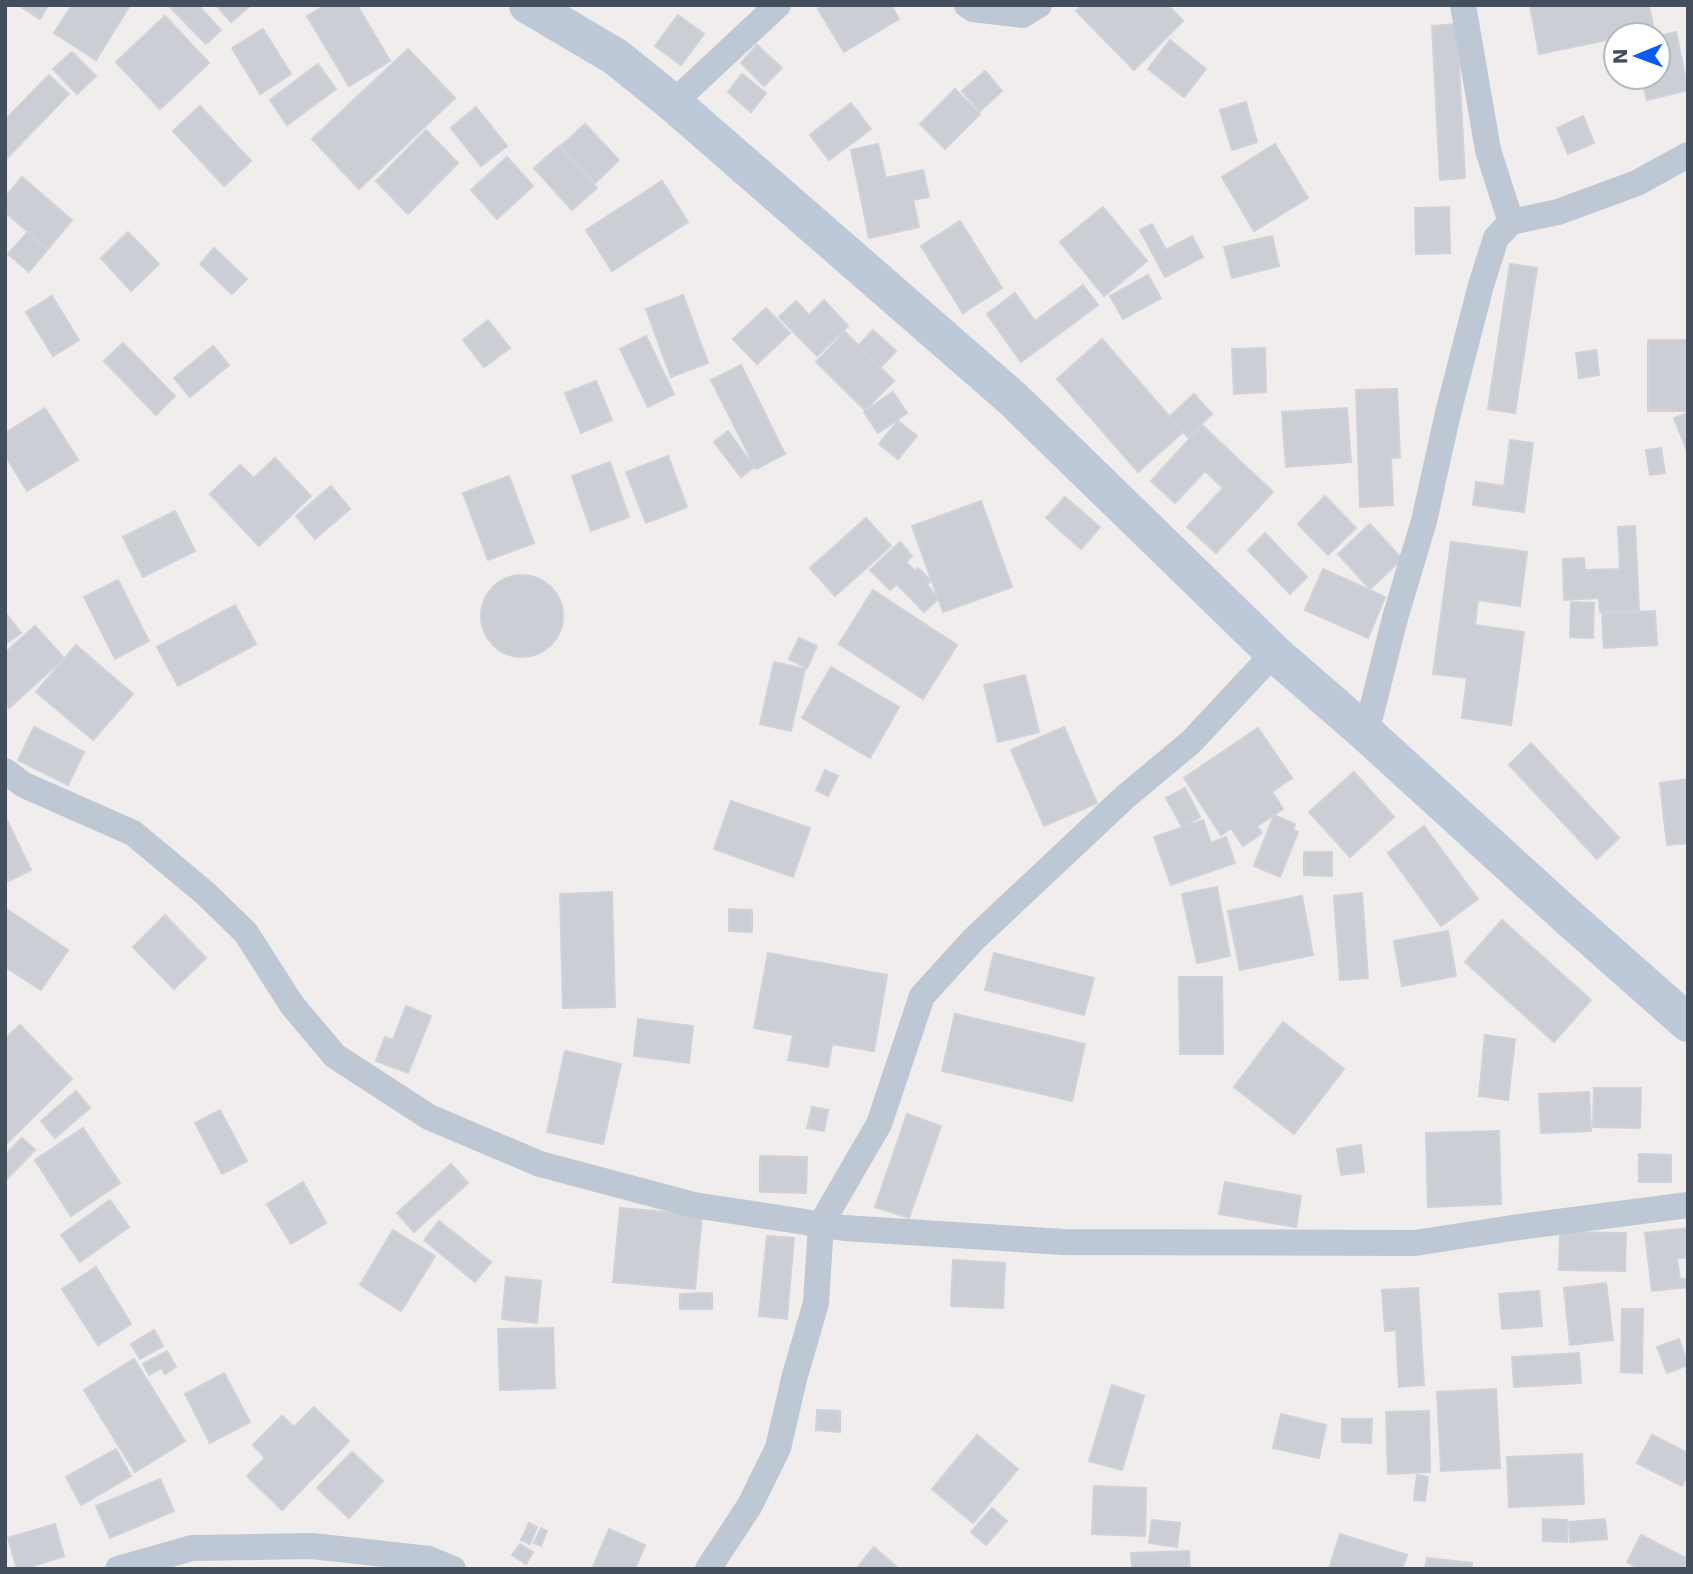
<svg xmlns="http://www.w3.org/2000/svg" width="1693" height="1574" font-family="'DejaVu Sans',sans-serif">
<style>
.building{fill:#cbced5;stroke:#d0d2d9;stroke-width:2}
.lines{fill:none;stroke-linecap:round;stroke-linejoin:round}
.minor{stroke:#bec8d4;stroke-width:26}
.secondary{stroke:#bdc8d8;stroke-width:38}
</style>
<rect width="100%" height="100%" fill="#f0edec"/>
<path class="building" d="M18,5h30l-8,14z
M72,5h58l-34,55 -42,-27z
M168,5h30l23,25 -15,14z
M216,5h35l-20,17z
M326,5h31l33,56 -41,25 -42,-70z
M825,5h66l8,14 -55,33 -26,-43z
M1082,5h86l15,16 -49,49 -58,-59z
M1530,5h119l5,25 -22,5h-16v3l-77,16z
M678,15l26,19 -23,31 -26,-19z
M165,16l44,47 -49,46 -44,-47z
M1457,24l8,154 -25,2 -8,-154z
M263,29l28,45 -31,20 -28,-46z
M1676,32l12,58 -41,10 -6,-23h17v-41z
M1170,40l36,29 -22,28 -36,-28z
M757,45l25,23 -18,18 -23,-23z
M408,49l47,49 -96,91 -47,-50z
M72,52l24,24 -19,18 -24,-25z
M318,64l18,25 -49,36 -17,-25z
M985,71l17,20 -22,20 -18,-20z
M742,74l24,19 -15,19 -23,-20z
M49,75l20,19 -64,66v-40z
M955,89l25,25 -35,35 -25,-25z
M1246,102l11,40 -25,8 -12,-40z
M851,103l20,26 -42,31 -19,-25z
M200,106l51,55 -27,25 -51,-55z
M476,107l31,39 -26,20 -30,-38z
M1583,116l11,27 -26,11 -11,-26z
M585,124l34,36 -24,23 -34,-37z
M426,130l32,33 -50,51 -32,-33z
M878,144l8,34 37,-8 6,27 -16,3 6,27 -50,11 -18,-88z
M1275,144l33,54 -54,33 -32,-54z
M559,146l38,42 -25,22 -38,-42z
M507,157l26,29 -36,33 -26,-29z
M22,177l50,43 -24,29 -43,-37v-15z
M662,181l26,41 -76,49 -26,-41z
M1103,207l44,54 -43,35 -44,-54z
M1449,207l1,46 -34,1 -1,-46z
M960,221l42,67 -39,25 -42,-67z
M1152,224l14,26 26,-14 11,21 -38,20 -25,-47z
M128,232l31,32 -28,27 -30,-33z
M27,233l20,17 -18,22 -21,-18z
M1272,236l7,30 -47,12 -8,-31z
M214,248l33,31 -15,15 -32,-30z
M1510,264l27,4 -22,145 -27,-4z
M1148,275l13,23 -38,21 -13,-23z
M1083,285l15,20 -77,57 -34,-48 28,-21 20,28z
M683,295l25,68 -37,14 -25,-68z
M52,296l27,44 -26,16 -27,-44z
M824,300l24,26 -31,30 -38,-39 17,-16 13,14z
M766,308l24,25 -33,31 -24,-25z
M488,320l22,28 -26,19 -21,-27z
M873,330l23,21 -15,16 -22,-22z
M845,332l49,49 -29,29 -49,-48z
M646,336l28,58 -26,13 -28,-58z
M1102,339l81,93 -45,40 -81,-93z
M1648,340h40v71h-40z
M123,343l52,53 -19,19 -52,-54z
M213,346l16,19 -39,32 -16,-19z
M1265,348l1,44 -32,2 -2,-45z
M1596,350l3,25 -20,3 -3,-25z
M741,365l44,89 -29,15 -45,-89z
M596,381l16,39 -31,13 -16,-40z
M1397,389l3,68 -9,1 2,47 -33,2 -4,-117z
M893,392l14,21 -29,20 -14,-21z
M1194,394l18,20 -24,23 -19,-20z
M45,408l33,52 -51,31 -22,-36v-22z
M1347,408l4,54 -65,5 -4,-55z
M1688,413v41l-14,-36z
M898,421l19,15 -19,23 -19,-15z
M1202,425l71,67 -57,61 -29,-26 36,-39 -18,-17 -30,32 -24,-22z
M728,431l26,36 -13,10 -27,-35z
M1510,440l23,3 -9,69 -51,-7 3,-23 28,4z
M1661,448l4,25 -15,2 -4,-25z
M668,456l19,51 -41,16 -20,-51z
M275,458l36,38 -52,50 -49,-52 30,-29 14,13z
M610,462l19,55 -38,14 -19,-55z
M509,476l25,67 -46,17 -25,-67z
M331,486l19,23 -35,30 -19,-23z
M1325,496l31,32 -28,27 -30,-31z
M1065,497l35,30 -19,22 -35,-31z
M981,501l31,86 -69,25 -31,-86z
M175,511l20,40 -52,26 -20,-40z
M866,518l25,28 -56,50 -25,-28z
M1370,524l32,35 -32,30 -32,-35z
M1635,526l4,84 -39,2 -1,-14 -35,2 -1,-41 21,-1 1,12 35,-1 -2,-42z
M1265,533l42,44 -17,17 -42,-44z
M900,542l12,14 -6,6 9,9 3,-3 13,13 -4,3 11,15 -14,13 -27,-28 -7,6 -20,-20z
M1451,542l76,10 -7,54 -42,-6 -3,25 49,7 -13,93 -49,-7 5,-40 -34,-4z
M1323,569l62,28 -17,41 -63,-28z
M481 616a41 41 0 1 1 82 0a41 41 0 1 1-82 0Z
M118,580l31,61 -34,18 -31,-62z
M873,590l84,55 -34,54 -84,-55z
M1571,602l23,1 -1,35 -23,-1z
M235,605l21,39 -78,42 -21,-39z
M1655,611l2,34 -53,3 -2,-34z
M5,612l16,21 -16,11z
M35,626l29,32 -55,50 -4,-5v-50z
M799,638l18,8 -10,22 -18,-9z
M76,645l57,49 -40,46 -57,-48z
M774,662l31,7 -14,62 -31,-7z
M831,667l68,40 -29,51 -68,-40z
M1025,675l14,57 -41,10 -14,-57z
M34,727l50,25 -16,33 -50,-25z
M1064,727l33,76 -53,23 -33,-76z
M1258,728l34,50 -20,14 11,17 -26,17 5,7 -19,13 -12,-18 -10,7 -37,-57z
M1531,743l88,95 -22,21 -88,-94z
M825,770l13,6 -10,20 -12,-6z
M1354,772l40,45 -44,40 -41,-45z
M1688,779v64l-21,2 -7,-62z
M1185,788l15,29 -18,10 -16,-29z
M731,801l79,27 -17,49 -79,-28z
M1274,815l21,9 -2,6 5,2 -18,45 -26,-11z
M5,816l26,54 -26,13z
M1203,820l8,23 15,-6 9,26 -64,22 -17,-48z
M1424,826l54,73 -37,27 -53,-73z
M1304,852h28v24l-28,-1z
M1217,887l13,69 -33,7 -15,-69z
M612,892l3,115 -52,1 -3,-114z
M1362,893l6,85 -28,2 -6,-84z
M1302,896l11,59 -73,15 -12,-59z
M5,908l63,42 -27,40 -36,-23z
M729,909l23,1v22l-23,-1z
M165,915l41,43 -32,31 -41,-42z
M1502,920l89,80 -37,42 -89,-80z
M1448,931l8,45 -54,10 -8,-45z
M768,953l119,22 -13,76 -42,-7 -4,23 -40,-7 5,-25 -39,-7z
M994,953l100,25 -10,37 -99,-25z
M1179,977h43l1,77h-43z
M406,1006l25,10 -23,57 -32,-12 9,-24 8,3z
M955,1014l130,30 -13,57 -130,-30z
M638,1019l55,7 -4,37 -55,-7z
M1283,1022l61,47 -50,65 -60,-47z
M20,1025l52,54 -67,66v-51l3,-3 -3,-3v-49z
M1485,1035l30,4 -7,61 -29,-4z
M565,1051l56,13 -18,80 -56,-12z
M1594,1088h47l-1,40 -47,-1z
M76,1091l14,17 -35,30 -14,-17z
M1589,1092l2,39 -50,2 -2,-39z
M812,1107l16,3 -4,21 -17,-3z
M220,1110l27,51 -25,13 -27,-51z
M907,1114l34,12 -32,92 -34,-11z
M83,1128l37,55 -49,33 -36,-56z
M1499,1131l2,73 -73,3 -2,-74z
M22,1138l13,12 -30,31v-26z
M1361,1145l3,27 -23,3 -4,-26z
M1639,1154l32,1v27h-32z
M760,1156l47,1 -1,36 -46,-1z
M451,1164l17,19 -54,49 -17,-19z
M303,1182l23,41 -35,21 -24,-40z
M1225,1182l76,14 -5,31 -77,-13z
M110,1200l19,27 -49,35 -19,-27z
M620,1208l82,7 -7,74 -82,-7z
M439,1221l52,41 -16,20 -51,-42z
M1688,1228v29l-11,2 3,20h8v8l-36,4 -7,-58z
M393,1230l42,26 -34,55 -41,-26z
M1560,1232l66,1 -1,38 -66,-1z
M767,1236l27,2 -7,81 -28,-3z
M953,1260l52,3 -2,45 -52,-2z
M96,1267l35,57 -33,21 -36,-56z
M506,1277l35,4 -4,42 -35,-4z
M1606,1283l7,57 -43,5 -6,-57z
M1418,1288l6,97 -25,2 -3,-57 -11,1 -3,-41z
M1539,1291l3,35 -40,3 -3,-35z
M712,1293v16h-32v-15z
M1622,1309h21l-1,64 -21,-1z
M553,1328l2,60 -55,2 -2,-61z
M154,1330l9,16 -23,13 -9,-15z
M1679,1339l9,26 -21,8 -10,-26z
M167,1351l9,16 -11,7 -3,-6 -13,7 -6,-11z
M1579,1353l2,30 -67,4 -2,-30z
M134,1359l51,82 -50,31 -51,-82z
M224,1373l26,49 -40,21 -25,-49z
M1112,1385l32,11 -22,74 -33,-9z
M1496,1389l4,79 -59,3 -4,-79z
M314,1407l35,34 -67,69 -35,-34 18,-18 -12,-13 29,-29 12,11z
M817,1410l23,1v21l-24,-2z
M1429,1411l1,61 -42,2 -2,-62z
M1281,1414l45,11 -7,33 -46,-10z
M1342,1419h30l-1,24 -29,-1z
M977,1435l41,34 -45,54 -41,-34z
M1652,1435l36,18v21l-6,12 -45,-23z
M116,1449l15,27 -50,29 -15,-28z
M352,1452l31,29 -34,37 -32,-30z
M1582,1454l2,50 -75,3 -2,-50z
M1417,1475l11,2 -3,24 -11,-1z
M160,1479l14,32 -64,27 -14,-32z
M1094,1486l52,2 -1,48 -53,-2z
M992,1508l15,13 -21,24 -15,-13z
M1543,1519l24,1v22l-24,-1z
M1605,1519l2,20 -37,3 -1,-20z
M1152,1520l28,3 -3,24 -28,-4z
M529,1523l8,4 -7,17 -9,-4z
M55,1524l9,32 -40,13h-7l-9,-31z
M541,1528l6,3 -6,15 -7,-3z
M609,1529l36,16 -10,24h-43z
M1340,1534l67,21 -5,14h-73z
M1641,1535l47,24v10h-49l-12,-7z
M520,1544l13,8 -7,12 -14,-9z
M874,1547l25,22h-43z
M1189,1551l1,18h-58l-1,-16z
M1427,1558l45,5v6h-47z"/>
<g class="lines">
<path class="minor" d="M967,5l6,4 49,6 17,-10
M1463,5l25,145 23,72
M673,103l105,-98
M1366,733l29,-115 29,-97 24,-108 33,-128 15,-47 15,-16 47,-10 79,-29 51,-28
M5,771l19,14 109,48 72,60 41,40 46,72 43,51 94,61 111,47 154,41 150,23 220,14 351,1 97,-15 176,-23
M118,1569l74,-21 120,-2 117,13 24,10
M708,1569l42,-64 28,-57 17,-73 21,-72 5,-79 58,-100 43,-128 52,-57 151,-142 66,-55 83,-89"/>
<path class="secondary" d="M528,5l88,52 57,46 340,296 261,254 92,80 202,184 120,106"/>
</g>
<rect width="1693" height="1574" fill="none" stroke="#434f5c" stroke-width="14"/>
<g transform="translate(1637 56) rotate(269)"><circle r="33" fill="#ffffff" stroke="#b4b9be" stroke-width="2"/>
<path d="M0-5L12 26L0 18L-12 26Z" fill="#085dee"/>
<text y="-10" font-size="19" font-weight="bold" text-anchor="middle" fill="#434f5c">N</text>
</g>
</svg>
